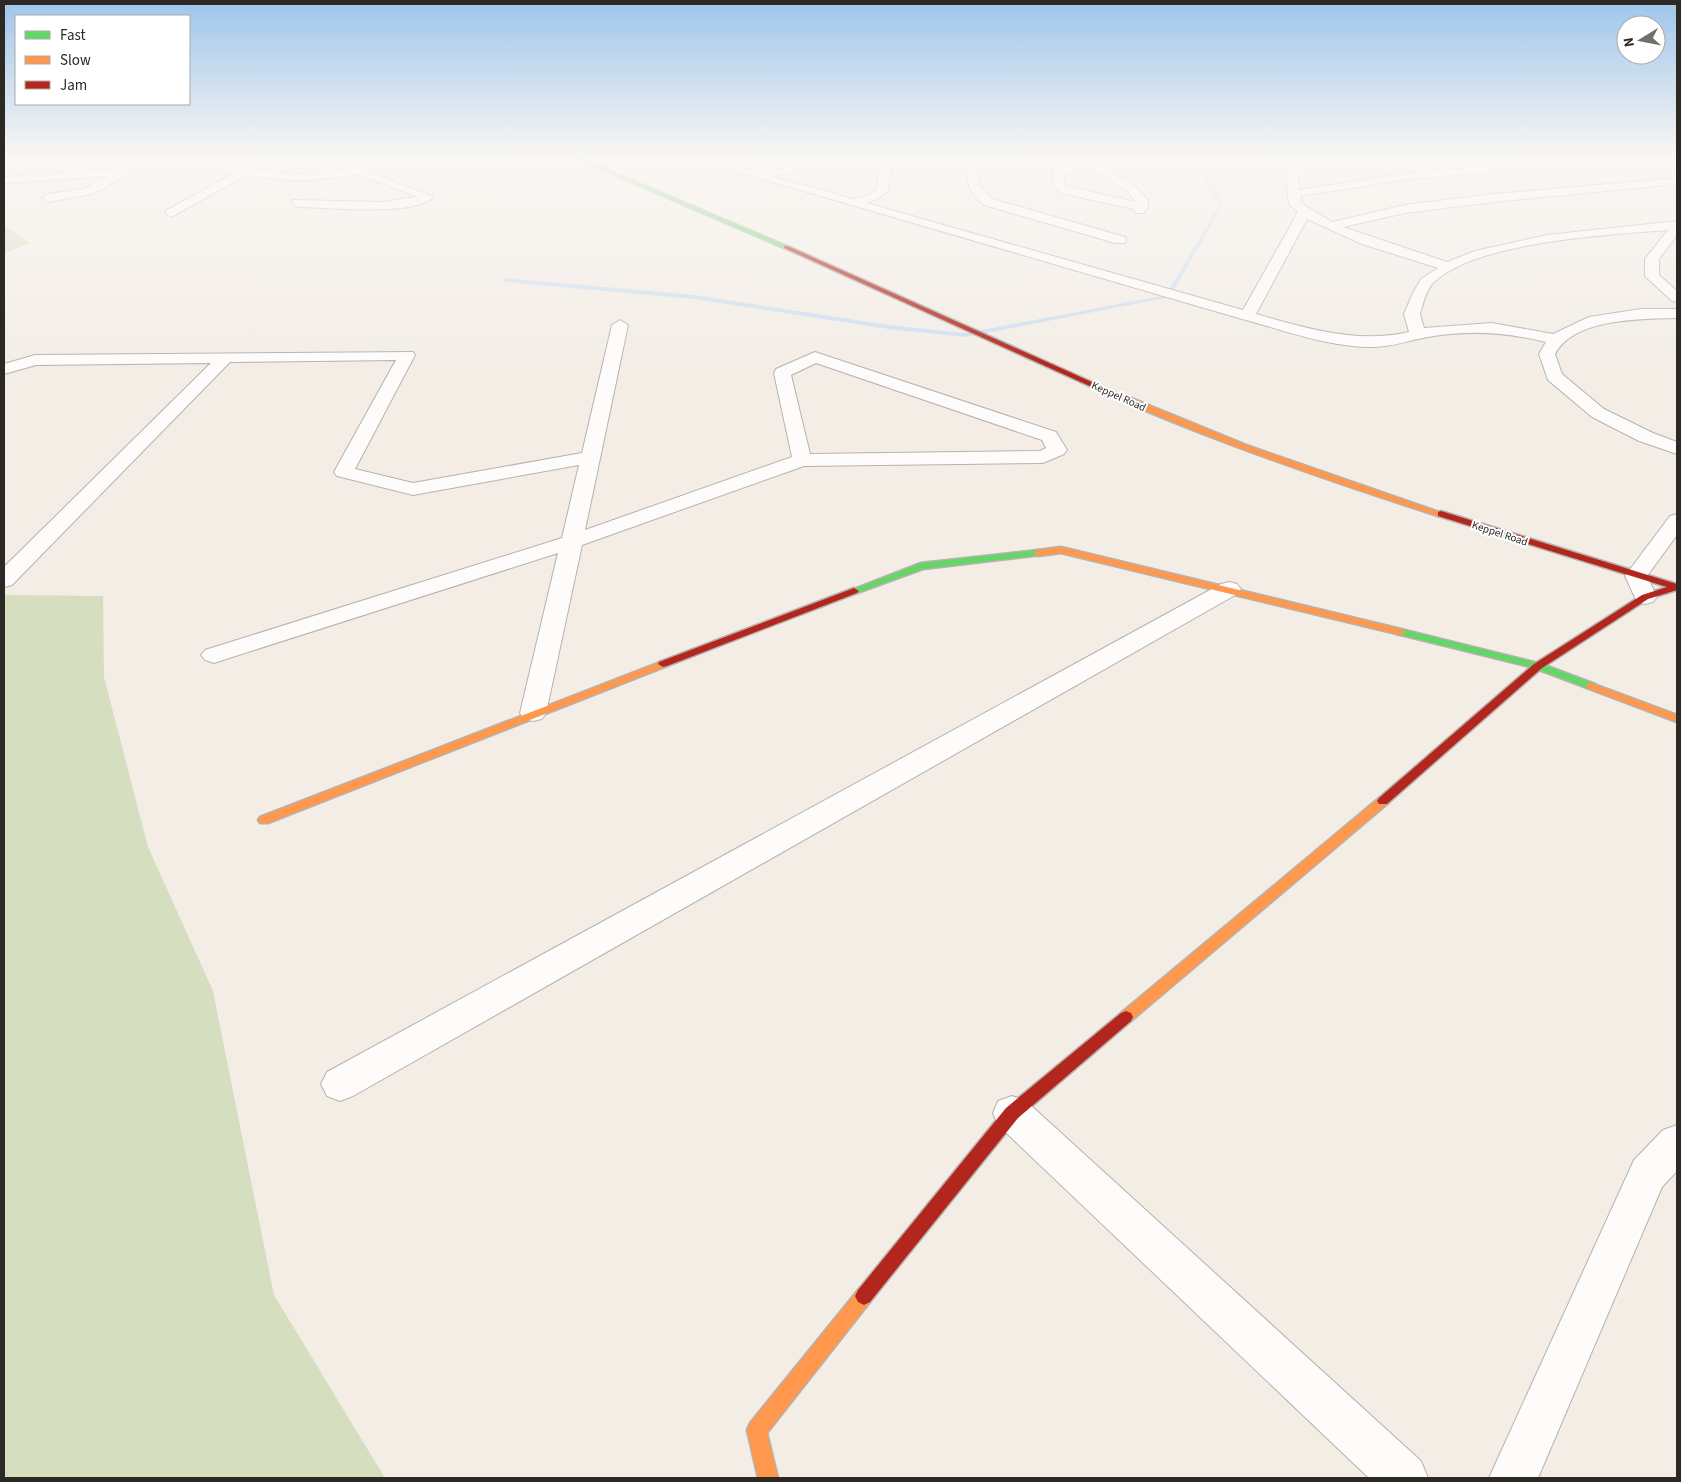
<svg xmlns="http://www.w3.org/2000/svg" width="1681" height="1482" font-family="'Source Sans 3',sans-serif">
<style>
.green{fill:#d5dfbf}
.lines{fill:none;stroke-linecap:round;stroke-linejoin:round}
.stream{fill:#d0dff0;fill-rule:evenodd}
.street-casing{stroke:#b6b2ac;stroke-width:2}
.fast-casing{stroke:#b6b2ac;stroke-width:3}
.slow-casing{stroke:#b6b2ac;stroke-width:3}
.jam-casing{stroke:#b6b2ac;stroke-width:3}
.street{fill:#fdfcfb;fill-rule:evenodd}
.fast{fill:#63d668;fill-rule:evenodd}
.slow{fill:#ff974d;fill-rule:evenodd}
.jam{fill:#b3261e;fill-rule:evenodd}
.labels{text-anchor:middle;stroke-width:4;stroke-linejoin:round;paint-order:stroke}
.far-street-label{font-size:11px;fill:#2c2924;stroke:#fff}
</style>
<rect width="100%" height="100%" fill="#f3ede6"/>
<path class="green" d="M4,225l25,18 -25,11z
M4,595l99,1 1,81 44,170 65,144 61,304 111,183h-381z"/>
<g class="lines">
<path class="stream" d="M1230,159h4l-27,18 16,28 -53,92 -204,40 -71,-7 -201,-31 -188,-17 -3,-2 3,-2 188,17 201,31 71,7 200,-38 53,-90 -16,-28z"/>
<g class="street-casing">
<path id="street" d="M138,159h15l-19,9 -29,20 -14,6 -43,8 -6,-4 6,-4 35,-5 25,-13 -104,7v-6l114,-8z
M154,159c40,-5 89,10 131,14 20,3 41,-1 62,-4l-22,-10h13l95,38c-18,20 -108,10 -136,10l-6,-4 2,-3 90,2 34,-5 -58,-23 -46,6h-26l-40,-5 -76,42 -6,-4 2,-3 68,-37 -76,-11z
M694,159h15l50,14 71,-14h20l-5,3 -74,14 82,23 17,-4 6,-5 6,-31h10l-4,32 -10,8 -12,4 377,107 55,-98 -9,-8 -3,-29 18,-16h11l-17,17 1,14 110,-17 165,-14h37l-5,3 -197,17 -109,17 1,7 31,19 73,-17 89,-11 183,-16v6l-183,18 -89,11 -62,14 104,35 28,-11 72,-16 130,-14v14l-18,24v16l18,16v11l-5,-1 -27,-25v-17l23,-29c-59,5 -192,11 -235,53 -7,7 -10,21 -13,31l4,14 68,-5 61,11 36,-17 52,-8h36v9c-36,1 -103,0 -122,36l7,20 42,35 49,24 24,9v12l-38,-13 -47,-24 -44,-37 -9,-26 7,-12c-40,-10 -77,-12 -118,-5 -18,3 -36,10 -56,10 -44,0 -88,-17 -130,-28zM1307,219l55,25 76,24 -17,11 -9,16 -8,19 5,18c-52,12 -103,-4 -153,-18z
M979,159h13l-15,8 3,19 12,13 133,38 1,3 -1,3h-10l-131,-38c-14,-11 -18,-22 -17,-40z
M1105,159h18l-1,2 -21,5 35,21 12,13v7l-4,6h-8l-2,-4 -70,-15 -10,-6 -2,-16 1,-2zM1090,168l38,23 8,11 -71,-16 -2,-12z
M620,320l8,5 -43,205 207,-73 -18,-84 2,-4 39,-17 241,80 11,18 -3,4 -21,9 -239,3 -222,79 -36,168 -4,6 -9,2 -9,-2 -4,-6 38,-160 -335,107 -9,3 -9,-3 -4,-5 4,-5 357,-112 17,-73 -166,30 -76,-19 -3,-4 62,-112 -166,2 -218,223 -8,2v-20l207,-204 -175,2 -32,9v-10l31,-9 378,-3 2,3 -60,114 58,14 169,-30 30,-128zM816,363l226,77 4,8 -6,3 -230,3 -19,-79z
M1677,514v21l-30,41 10,21 -4,5 -8,2 -8,-2 -12,-26 45,-60z
M1229,582l8,2 4,5 -4,5 -884,502 -13,5 -13,-5 -6,-12 6,-12 894,-488z
M1012,1096l14,5 395,360 7,17h-59l-371,-353 -5,-12 5,-12z
M1677,1125v46l-15,16 -124,291h-49l145,-318 29,-30z"/>
</g>
<g class="fast-casing">
<path id="fast" d="M577,159h5l207,88 -5,1z
M1038,550l3,1v4l-118,14 -66,24h-6l-2,-2 72,-28z
M1401,629l141,35 53,20 1,2 -1,2h-8l-53,-20 -137,-34 -1,-2 1,-2z"/>
</g>
<g class="slow-casing">
<path id="slow" d="M1125,398h6l115,47 199,69 -1,2h-6c-106,-34 -211,-70 -313,-114z
M1061,547l340,82 5,3 -5,3 -340,-82 -23,3 -5,-3 5,-3z
M663,661l5,3 -1,2 -399,157h-8l-2,-3 2,-3z
M1591,683l86,32v7l-90,-34 -1,-2 1,-2z
M1383,797l4,1 2,3 -2,3 -256,217 -5,2 -5,-2 -2,-4 2,-4 258,-215z
M864,1287l6,3 3,6 -3,6 -103,131 11,45h-20l-11,-48 3,-7 108,-133z"/>
</g>
<g class="jam-casing">
<path id="jam" d="M784,246h4l344,154 -7,2 -341,-154z
M1441,511l236,73v6l-29,9 -106,69 -155,136h-8l-2,-3 2,-3 155,-134 108,-69 25,-8 -229,-71v-4z
M854,588l5,3 -2,2 -190,73 -4,1 -5,-3 1,-2z
M1126,1011l5,2 2,4 -2,4 -113,97 -148,184 -6,3 -6,-3 -3,-6 3,-6 148,-182 115,-95z"/>
</g>
<use href="#street" class="street"/>
<use href="#fast" class="fast"/>
<use href="#slow" class="slow"/>
<use href="#jam" class="jam"/>
</g>
<linearGradient id="sky" x2="0" y2="1"><stop stop-color="#9ec5eb"/><stop offset="0.43" stop-color="#faf7f4"/><stop offset="1" stop-color="#faf7f4" stop-opacity="0"/></linearGradient>
<rect width="1681" height="366" fill="url(#sky)"/>
<g class="labels">
<g class="far-street-label">
<text transform="translate(1119 396) rotate(24)" y="4">Keppel Road</text>
<text transform="translate(1500 533) rotate(18)" y="4">Keppel Road</text>
</g>
</g>
<rect width="1681" height="1482" fill="none" stroke="#2c2924" stroke-width="10"/>
<rect x="15" y="15" width="175" height="90" fill="#ffffff" stroke="#aba9a7"/>
<rect x="25" y="31" width="25" height="8" fill="#63d668" stroke="#aba9a7"/>
<text x="60" y="40" font-size="15" fill="#2c2924">Fast</text>
<rect x="25" y="56" width="25" height="8" fill="#ff974d" stroke="#aba9a7"/>
<text x="60" y="65" font-size="15" fill="#2c2924">Slow</text>
<rect x="25" y="81" width="25" height="8" fill="#b3261e" stroke="#aba9a7"/>
<text x="60" y="90" font-size="15" fill="#2c2924">Jam</text>
<g transform="translate(1641 40) rotate(260)"><circle r="24" fill="#ffffff" stroke="#aba9a7"/>
<path d="M0-4L9 19L0 12L-9 19Z" fill="#726e68"/>
<text y="-8" font-size="14" font-weight="bold" text-anchor="middle" fill="#2c2924">N</text>
</g>
</svg>
